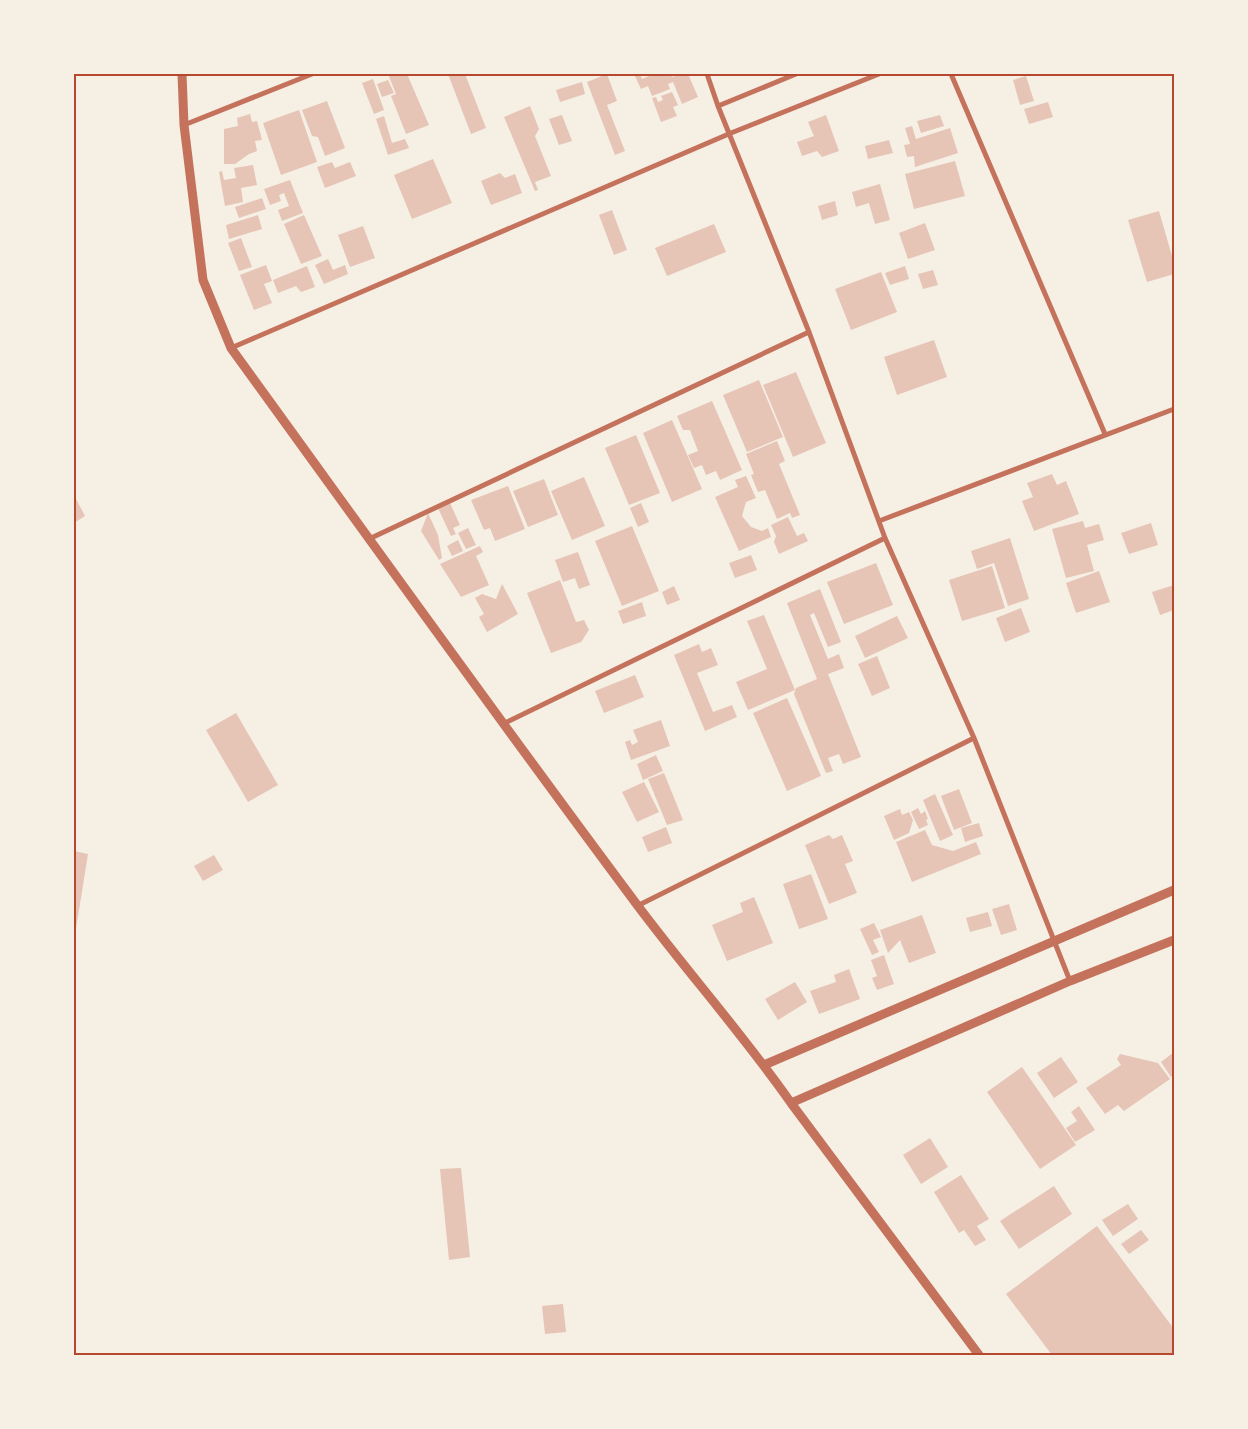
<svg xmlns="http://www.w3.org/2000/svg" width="1248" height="1429" font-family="'IBM Plex Serif',serif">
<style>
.building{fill:#e6c5b7}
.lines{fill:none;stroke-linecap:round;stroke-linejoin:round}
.minor{stroke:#c5725c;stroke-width:5}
.tertiary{stroke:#c5725c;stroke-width:9}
.neatline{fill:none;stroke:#b5482f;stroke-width:2}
</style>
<rect width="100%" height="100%" fill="#f6efe4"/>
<path class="building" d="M388,74h19l22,51 -23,9 -15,-38 5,-2z
M448,74h17l21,54 -15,6z
M607,74l10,27 -10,4 18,46 -10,4 -28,-73z
M640,74l2,5 12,-5h17l1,3 9,-3h7l10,23 -16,7 -9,-22 -5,2 2,5 -18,7 -4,-10 -7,3 -6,-13z
M1026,76l8,25 -14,4 -7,-25z
M373,79l11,31 -10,4 -12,-31z
M388,80l6,13 -12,4 -5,-13z
M582,82l3,12 -25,8 -4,-12z
M672,92l6,13 -5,2 4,9 -16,6 -9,-24 4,-1 2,5 5,-2 -2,-4z
M327,101l18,47 -20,8 -7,-19 -6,-1 -10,-26z
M1048,102l5,15 -24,7 -5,-15z
M530,106l9,23 -4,7 16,40 -16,6 3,8 -3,1 -31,-74z
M299,110l18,52 -36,13 -18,-52z
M250,114l2,8 5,-1 5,19 -7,1 2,10 -8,3 -14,10h-11v-35l14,-3 -1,-8z
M562,115l10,26 -13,4 -10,-26z
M826,115l13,36 -17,6 -5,-6 -15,5 -5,-14 17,-6 -6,-14z
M940,115l4,11 -23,7 -4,-12z
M384,116l8,27 13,-4 4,9 -21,7 -12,-36z
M912,126l4,13 34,-11 8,25 -43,14 -1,-11 -7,1 -3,-12 6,-1 -5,-16z
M889,140l4,13 -25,6 -3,-13z
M433,159l19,44 -40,16 -18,-44z
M955,161l10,35 -51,13 -9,-35z
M332,162l3,6 15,-6 6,14 -31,12 -8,-21z
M253,165l4,20 -16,3 2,14 -18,4 -6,-34 3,-1 2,9 12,-2 -2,-10z
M500,173l5,5 10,-4 7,19 -31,12 -10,-24z
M290,180l13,33 -21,8 -4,-11 11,-4 -5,-13 -5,2 2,6 -11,4 -6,-16z
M880,184l10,36 -15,4 -6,-21 -13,4 -4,-15z
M262,198l4,11 -27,9 -4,-11z
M835,201l3,14 -16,5 -4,-14z
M612,210l15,40 -13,5 -15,-40z
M1159,211l15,52v11l-27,8 -19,-62z
M258,215l4,14 -33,10 -3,-14z
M304,215l18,41 -21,8 -17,-40z
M925,223l10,27 -27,9 -9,-26z
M714,224l12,28 -59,24 -12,-28z
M363,226l12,32 -25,9 -12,-32z
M241,238l11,29 -13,4 -11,-28z
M328,259l5,11 12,-5 3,9 -24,10 -9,-19z
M266,265l6,16 -8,3 8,19 -18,7 -14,-35z
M307,266l8,21 -14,5 -5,-6 -18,7 -5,-13z
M905,266l4,13 -19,6 -5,-12z
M933,270l5,15 -15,4 -5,-15z
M881,272l16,40 -46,18 -16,-41z
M934,340l13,37 -50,18 -13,-38z
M796,372l30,71 -33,14 -30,-72z
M759,380l24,57 -36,15 -24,-57z
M712,401l30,69 -22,10 -4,-9 -10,4 -4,-10 -8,3 -6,-13 10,-4 -8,-21h-7l-6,-14z
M672,420l30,69 -30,13 -29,-69z
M636,435l24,58 -31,12 -24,-57z
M777,441l8,20 -6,3 21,51 -8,3 -2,-5 -13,6 -12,-29 -7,2 -7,-17 3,-1 -8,-20z
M1052,474l5,11 9,-4 13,33 -45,17 -12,-30 11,-4 -6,-14z
M746,476l10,22 -10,4 -4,14 9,11 11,4 6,-3 3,9 -32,14 -24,-54 23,-10 -3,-7z
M584,477l21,49 -33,14 -21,-49z
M544,479l14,36 -30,12 -15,-36z
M508,486l17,43 -30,12 -5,-13 -6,2 -13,-30z
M74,495l11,21 -11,7z
M450,503l10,22 -7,3 3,6 -5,2 -13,-28z
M641,503l8,19 -11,5 -8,-19z
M428,513l10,22 4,23 -3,2 -18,-29z
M788,517l9,19 7,-3 4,8 -29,13 -5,-12 2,-6 -5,-11z
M1083,521l2,7 14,-4 5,16 -17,5 7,26 -28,7 -14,-49z
M1151,523l7,22 -29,9 -8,-21z
M632,526l27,65 -37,15 -27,-65z
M468,528l8,17 -10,4 -8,-16z
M1010,538l19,61 -21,7 -14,-43 -17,6 -6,-18z
M458,540l5,11 -11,5 -5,-10z
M480,546l3,6 -7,4 13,29 -28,12 -21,-33z
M578,552l12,33 -11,4 -4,-11 -12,4 -8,-22z
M751,555l6,15 -22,8 -6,-15z
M876,563l17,42 -49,19 -17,-42z
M992,566l13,42 -43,13 -13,-41z
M1099,571l11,31 -34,11 -10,-30z
M560,580l16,42 8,-2 5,10 -8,12 -30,11 -24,-60z
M502,584l16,30 -31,18 -8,-15 5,-3 -9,-16 7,-4 14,5z
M1174,585v25l-14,5 -8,-23z
M674,586l6,14 -13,5 -5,-13z
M820,589l21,53 -13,5 -14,-34 -4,2 18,44 11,-5 5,14 -16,6 33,83 -18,7 -4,-10 -11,4 5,13 -7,2 -32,-79 2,-6 21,-9 -30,-76z
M642,602l4,14 -23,8 -5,-13z
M1021,608l9,24 -25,10 -9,-24z
M764,615l31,75 -47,20 -12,-28 31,-13 -20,-48z
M897,616l11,22 -43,20 -10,-22z
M699,644l3,8 9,-4 7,17 -21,8 16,39 19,-7 5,12 -32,14 -31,-76z
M877,656l13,32 -18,8 -14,-32z
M635,675l9,22 -40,16 -9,-22z
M787,698l34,78 -34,15 -34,-78z
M236,713l42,72 -30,17 -42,-72z
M661,720l9,26 -39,14 -6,-18 5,-2 2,5 6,-3 -5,-12z
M656,755l7,16 -20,9 -6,-16z
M664,773l19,47 -16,5 -19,-46z
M644,782l15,30 -22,10 -15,-30z
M959,789l13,34 -18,7 -13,-34z
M935,794l18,41 -13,6 -17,-41z
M918,808l3,6 4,-3 3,8 -2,1 2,5 -9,4 -8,-17z
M900,809l2,6 7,-3 4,8 -4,13 -15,7 -10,-24z
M979,823l4,13 -18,6 -4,-14z
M666,827l6,16 -24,9 -6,-15z
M925,830l7,15 21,6 23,-9 5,12 -69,28 -16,-40z
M829,835l4,4 9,-4 11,26 -8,3 12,29 -28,11 -24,-59z
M74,851l14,3 -13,81h-1z
M214,855l9,15 -20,11 -9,-15z
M811,874l17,45 -29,10 -16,-45z
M754,897l19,46 -46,18 -15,-36 31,-13 -3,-9z
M1009,904l8,26 -16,5 -9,-26z
M988,912l4,14 -22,6 -4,-14z
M922,915l14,38 -27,10 -9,-23 -12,13 -8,-23z
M874,923l7,14 -8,3 6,12 -7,3 -12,-26z
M884,955l10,29 -17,6 -5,-12 5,-2 -6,-16z
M849,969l11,30 -41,15 -9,-23 26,-9 -2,-7z
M795,982l12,20 -29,18 -13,-21z
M1174,1052v23l-3,2 -10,-15z
M1120,1054l38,9 12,16 -46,32 -6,-6 -13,9 -19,-26 35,-23 -4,-6z
M1061,1057l17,25 -24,16 -17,-25z
M1022,1067l54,78 -36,24 -53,-77z
M1079,1106l16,24 -20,12 -9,-14 11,-7 -6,-9z
M930,1138l18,29 -27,17 -18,-29z
M461,1168l9,89 -21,3 -9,-91z
M961,1175l28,44 -12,7 9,14 -11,6 -11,-16 -5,3 -25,-41z
M1054,1186l18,28 -53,35 -19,-28z
M1128,1204l10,15 -25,17 -11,-16z
M1097,1226l77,103v26h-122l-46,-61z
M1141,1230l8,10 -20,14 -8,-10z
M563,1304l3,28 -21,2 -3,-28z"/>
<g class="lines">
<path class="minor" d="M707,74l11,32 91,226 76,206 89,200 96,243
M951,74l154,360
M718,106l78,-32
M184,125l128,-51
M231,348l500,-215 148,-59
M879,521l295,-112
M369,539l440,-207
M503,724l382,-186
M637,906l337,-168"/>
<path class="tertiary" d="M182,74l2,51 19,155 28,68c132,182 263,365 398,546 52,71 111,136 162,209l188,252
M764,1065l410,-175
M791,1103l279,-122 104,-41"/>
</g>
<rect width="1248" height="1429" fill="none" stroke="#f6efe4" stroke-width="150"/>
<rect x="75" y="75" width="1098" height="1279" class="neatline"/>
</svg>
